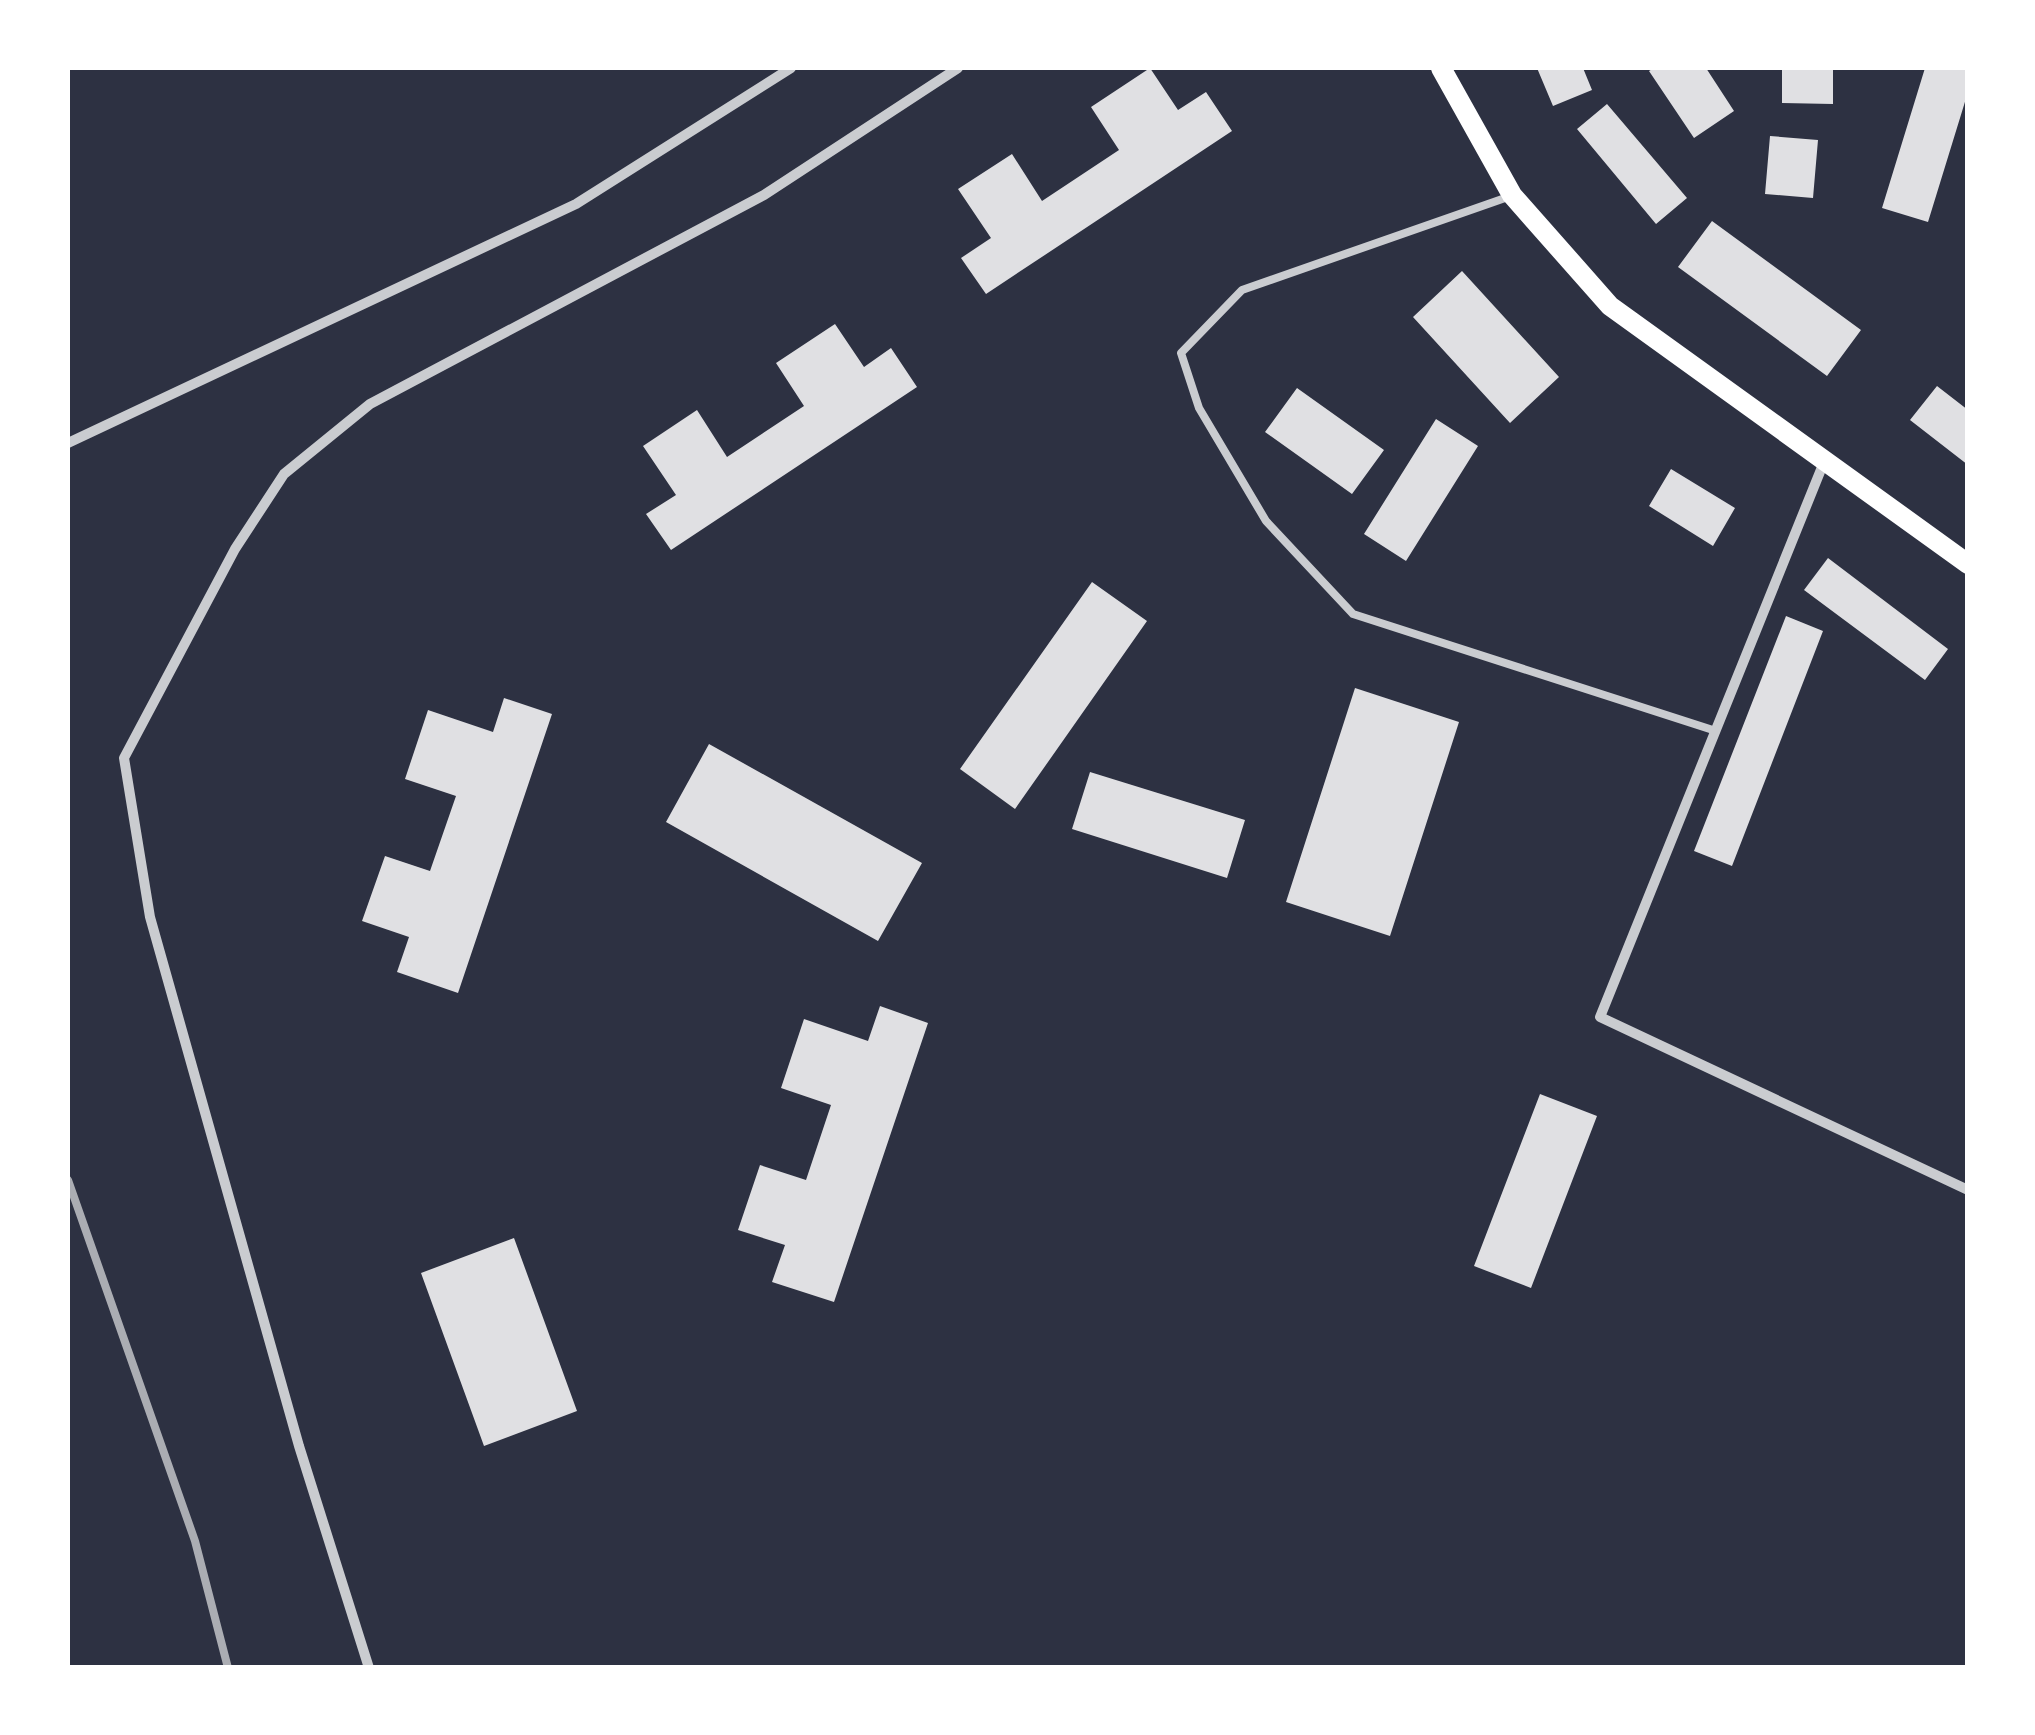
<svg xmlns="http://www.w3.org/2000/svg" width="2035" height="1735" font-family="'Public Sans',sans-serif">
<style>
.building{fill:#e0e0e3}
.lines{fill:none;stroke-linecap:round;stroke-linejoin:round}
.service{stroke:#caccd0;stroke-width:8}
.minor{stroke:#caccd0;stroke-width:10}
.secondary{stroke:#fff;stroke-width:20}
.rail{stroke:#abadb3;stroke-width:8}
</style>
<rect width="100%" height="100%" fill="#2d3142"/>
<path class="building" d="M1150,68l28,42 28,-18 26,39 -246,163 -25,-36 30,-20 -33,-49 54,-35 30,47 77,-51 -28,-43z
M1537,68h46l9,22 -39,16z
M1654,68h52l28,43 -40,27 -45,-67z
M1782,68h51v36l-51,-1z
M1925,68h43v24l-40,130 -46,-14z
M1607,104l80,94 -31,26 -79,-95z
M1770,136l48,4 -5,58 -48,-4z
M1712,221l149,109 -34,46 -149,-109z
M1462,271l97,106 -49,46 -97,-106z
M835,324l29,43 27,-19 26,39 -246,163 -25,-36 30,-19 -33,-49 54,-36 30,47 77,-51 -28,-43z
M1937,386l31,24v55l-58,-45z
M1297,388l87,62 -32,44 -87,-62z
M1436,419l42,27 -72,115 -42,-27z
M1671,469l64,39 -22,38 -64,-40z
M1828,558l120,91 -23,31 -121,-90z
M1092,582l55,39 -132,188 -55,-40z
M1786,616l37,15 -91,235 -38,-15z
M1355,688l104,34 -69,214 -104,-34z
M504,698l48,16 -94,279 -61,-21 12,-35 -47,-16 23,-65 45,15 26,-75 -51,-17 23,-69 65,22z
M709,744l213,119 -44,78 -212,-119z
M1090,772l155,48 -18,58 -155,-49z
M880,1006l48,17 -94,279 -62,-20 13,-37 -47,-15 22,-65 46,15 25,-75 -50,-17 23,-69 64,22z
M1540,1094l57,22 -66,172 -57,-22z
M514,1238l63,173 -93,35 -63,-173z"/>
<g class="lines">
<path class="service" d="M1508,197l-266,93 -61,63 18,55 67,113 87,93 363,117"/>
<path class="minor" d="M68,443l508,-239 215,-136
M1824,462l-224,555 368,173
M369,1668l-70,-222 -149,-529 -26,-159 111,-209 49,-75 86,-70 394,-209 194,-127"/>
<path class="secondary" d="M1441,68l71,127 98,111 358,258"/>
<path class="rail" d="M68,1180l127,361 33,127"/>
</g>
<rect width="2035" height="1735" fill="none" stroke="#ffffff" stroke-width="140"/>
</svg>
